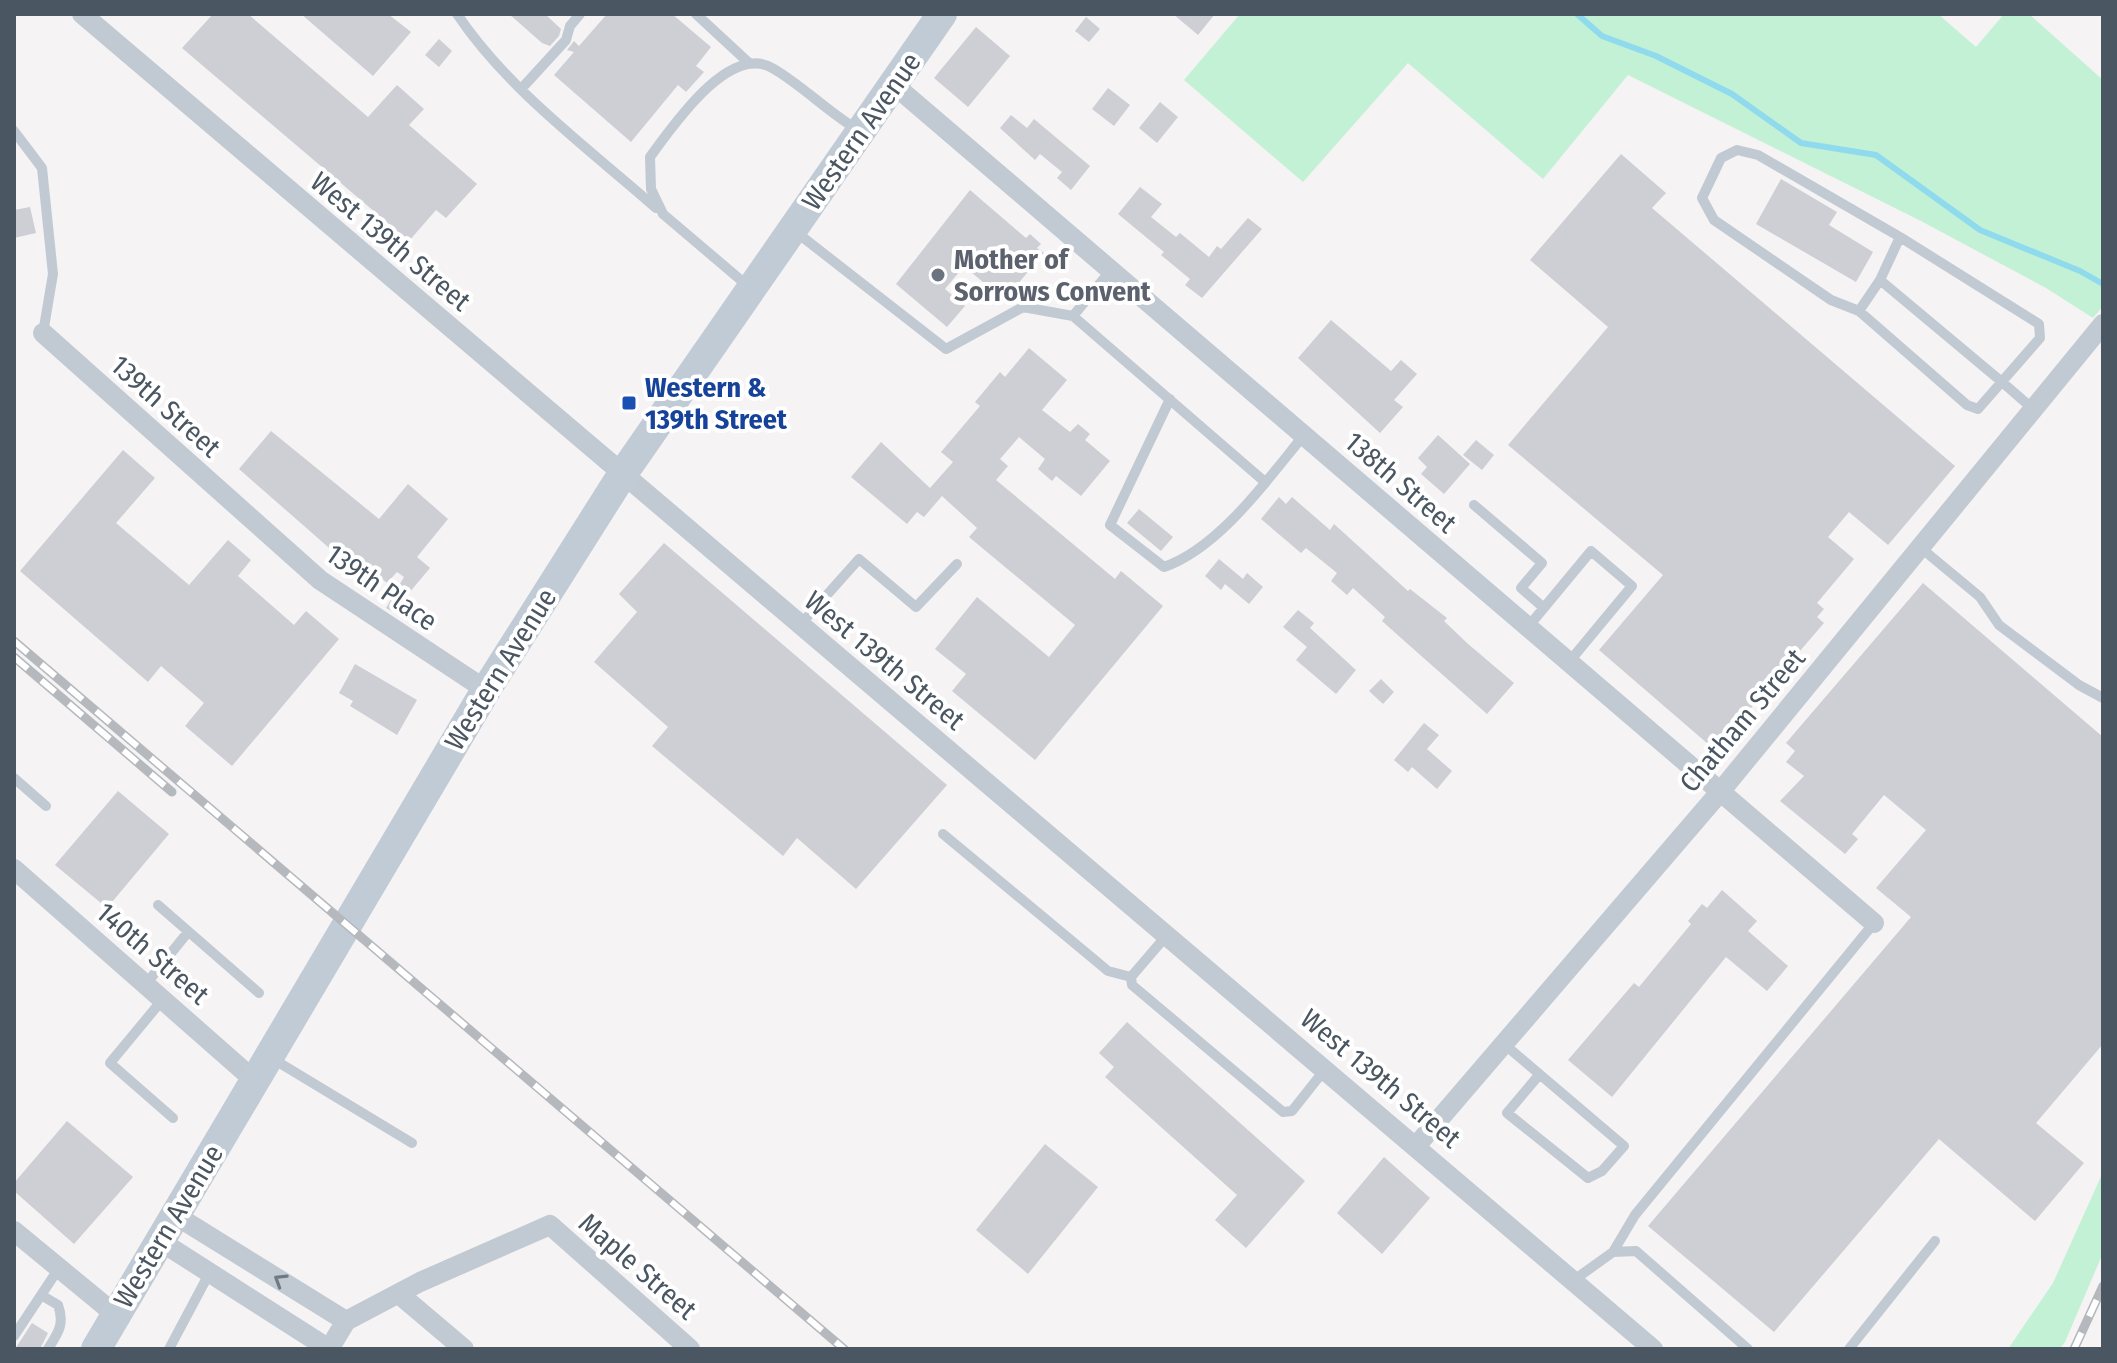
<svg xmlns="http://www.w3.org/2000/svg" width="2117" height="1363" font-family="'Fira Sans Condensed',sans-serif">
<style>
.green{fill:#c3f1d5}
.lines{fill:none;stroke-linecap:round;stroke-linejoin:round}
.stream{stroke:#90daee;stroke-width:6}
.building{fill:#cdcfd5}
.lane{stroke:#c1cad2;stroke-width:10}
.street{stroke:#c1cad2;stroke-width:20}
.secondary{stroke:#c1cbd6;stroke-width:30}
.rail-casing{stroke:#b5b8bd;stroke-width:9}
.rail{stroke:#fff;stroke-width:6;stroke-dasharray:18;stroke-linecap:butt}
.oneway{stroke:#6e7983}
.worship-dot{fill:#6b7280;stroke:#fff;stroke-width:3}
.transit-dot{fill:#1a4fb4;stroke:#fff;stroke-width:3}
.labels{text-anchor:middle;stroke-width:8;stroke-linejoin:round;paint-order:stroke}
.street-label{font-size:28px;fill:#4a5661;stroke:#fff}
.worship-label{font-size:28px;font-weight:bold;fill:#5b616d;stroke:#fff;text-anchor:start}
.transit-label{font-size:28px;font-weight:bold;fill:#164399;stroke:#fff;text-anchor:start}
</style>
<rect width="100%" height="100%" fill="#f5f3f3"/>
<path class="green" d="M1240,14h698l38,33 28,-33h25l74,66v226l-10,12 -47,-30 -125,-67 -293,-146 -85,104 -135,-116 -105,119 -119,-102z
M2103,1172v81l-38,89 -5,7h-52l45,-66z"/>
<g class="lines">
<path class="stream" d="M1577,14l25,22 54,20 76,38 69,49 75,12 104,75 100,41 23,13"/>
</g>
<path class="building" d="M213,14h35l120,103 29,-32 27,24 -15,16 68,59 -31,34 -10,-8 -27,31 -227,-193z
M301,14h87l23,18 -38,44z
M509,14h36l16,15 -2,7 -9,10 -8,-3z
M607,14h65l39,33 -15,19 8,6 -18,20 -8,-7 -47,57 -77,-67 20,-23 -7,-2 7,-9 5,5z
M1173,14h42l-17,21z
M1086,17l14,12 -11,13 -14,-11z
M976,27l34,29 -42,51 -34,-29z
M439,39l13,12 -13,16 -14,-12z
M1108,88l22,17 -16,21 -22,-17z
M1160,102l18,15 -21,26 -18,-15z
M1011,115l16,13 7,-9 56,47 -19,24 -14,-12 5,-6 -22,-18 -5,6 -35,-32z
M1621,154l45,39 -14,15 303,258 -67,79 -39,-33 -21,25 26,22 -37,44 7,6 -7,8 7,6 -109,127 -116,-100 64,-75 -155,-130 100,-118 -78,-67z
M1781,179l56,33 -8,13 44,27 -17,30 -100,-58z
M1140,187l22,17 -11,13 25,20 4,-4 29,24 8,-11 4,3 27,-31 14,11 -60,69 -17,-13 5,-6 -29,-24 3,-3 -46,-38z
M970,190l56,48 4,-4 11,10 -4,4 7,5 -40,47 -40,-34 -19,23 20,17 -18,21 -51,-43z
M30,207l6,26 -22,5v-28z
M1331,320l60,51 10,-11 16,14 -23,26 9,7 -23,26 -82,-75z
M1029,348l38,32 -25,30 28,22 8,-8 12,10 -5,6 25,21 -29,35 -25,-20 -4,5 -14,-12 7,-10 -26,-22 -19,22 8,7 -12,14 119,99 6,-8 42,35 -128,154 -83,-69 14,-17 -31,-25 42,-52 72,60 26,-32 -106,-88 8,-9 -35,-32 -18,21 -7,-5 -10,12 -56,-47 30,-35 49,46 23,-26 -12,-10 39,-46 -5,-4 25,-30 5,5z
M271,431l108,88 29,-35 40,35 -31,38 13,11 -37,44 -7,-4 18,-31 -7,-5 -10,11 -12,-10 -7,9 -129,-113z
M1438,435l32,29 -26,30 -23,-20 6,-7 -9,-9z
M1476,440l18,15 -12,15 -19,-15z
M123,450l32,28 -39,45 73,62 39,-45 23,20 -13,16 56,49 12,-14 33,28 -107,127 -47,-40 19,-23 -43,-37 -13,16 -128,-111z
M1279,497l7,7 6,-7 38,33 4,-6 74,67 2,-2 37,29 -3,3 23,22 47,40 -27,31 -86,-76 -19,-17 3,-4 -32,-29 -6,7 -16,-14 6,-8 -31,-25 -5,5 -40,-34z
M1139,509l34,28 -12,14 -34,-28z
M664,543l283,242 -91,104 -59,-51 -14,18 -131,-110 16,-19 -74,-65 43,-50 -18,-18z
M1219,559l24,20 4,-6 16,14 -14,17 -24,-20 -4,6 -16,-14z
M1923,583l180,154v307l-67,79 48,40 -49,58 -96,-82 -165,193 -126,-106 263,-309 -35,-29 50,-58 -42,-35 -32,39 6,5 -13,15 -65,-53 24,-25 -18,-14 9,-11 -9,-8z
M1298,610l16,13 -4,5 46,42 -20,24 -40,-34 11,-13 -24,-20z
M355,664l62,36 -20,35 -47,-29 3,-5 -14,-8z
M1381,679l13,13 -11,12 -14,-13z
M1424,723l15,12 -12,14 25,22 -15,18 -25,-22 -4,5 -14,-12z
M118,791l51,43 -62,74 -52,-43z
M1722,890l35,31 -9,10 40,35 -21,25 -41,-34 -114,140 -44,-37 66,-77 5,4 52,-63 -3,-3 14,-17 5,4z
M1127,1022l178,159 -59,67 -31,-28 22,-25 -132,-118 9,-10 -15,-14z
M67,1121l66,56 -59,67 -60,-53v-8z
M1045,1144l53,43 -70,87 -52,-44z
M1384,1157l46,41 -48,56 -45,-41z
M32,1323l16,10 -8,16h-25z"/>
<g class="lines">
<path class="lane" d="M457,14c51,76 131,134 199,194
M696,14l53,49
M522,88l44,-48 4,-14 10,-12
M14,131l28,37 11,106 -10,59
M796,232l150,117 77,-42 50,9 192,166
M1880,280l-21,31 108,94 11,4 62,-71 -1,-14 -139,-87 -20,43 122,102 31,27
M749,287l-86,-73 -12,-25 -1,-32c23,-31 80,-116 124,-88 30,18 54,43 84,61
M1859,311l-28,-11 -117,-80 -12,-22 19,-40 16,-8 21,5 142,82
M1073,316l38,-46
M1170,399l-60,126 54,42c55,-19 103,-87 140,-132
M1474,505l68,58 -21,25 23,20
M1921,548l59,49 19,28 80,60 24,13
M800,625l59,-66 57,48 41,-43
M1528,627l63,-76 41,35 -63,76
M14,778l32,28
M943,834l165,137 23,6
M158,905l101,88
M1167,935l-36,42 1,8 151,127 9,-1 34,-43
M146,984l42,-52
M163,999l-53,64 63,55
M1504,1044l120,102 -22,25 -14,7 -81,-65 32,-38
M273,1059l139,84
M1613,1252l22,-37 239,-292
M1574,1280l39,-28 23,-1 112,98
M41,1295l17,10c7,19 0,28 -10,44
M14,1336l45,-68
M169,1349l41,-77
M1849,1349l86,-108"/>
<path class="street" d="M82,14l1571,1335
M893,84l981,839
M43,333l277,247 166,110
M14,869l240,211
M1417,1145l303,-353 383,-468
M175,1215l171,106
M14,1231l102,84
M160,1241l169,108
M399,1294l65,55
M329,1349l17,-28 74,-39 130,-57 140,124"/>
<path class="secondary" d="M96,1349l390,-659 136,-215 320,-461"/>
<g class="rail-casing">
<path id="rail" d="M14,641l830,708
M14,657l158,135
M2074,1349l29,-63"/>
</g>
<use href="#rail" class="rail"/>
</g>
<defs><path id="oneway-chevron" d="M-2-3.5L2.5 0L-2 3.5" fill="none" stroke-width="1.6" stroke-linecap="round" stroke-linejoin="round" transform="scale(2)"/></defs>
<use class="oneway" href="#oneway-chevron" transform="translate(280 1280) rotate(-148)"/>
<circle class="worship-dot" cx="938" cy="275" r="8"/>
<rect class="transit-dot" x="621" y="395" width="16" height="16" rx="4"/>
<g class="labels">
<g class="street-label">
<text transform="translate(861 131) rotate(-55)" y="10">Western Avenue</text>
<text transform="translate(391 241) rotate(40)" y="10">West 139th Street</text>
<text transform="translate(166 406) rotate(42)" y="10">139th Street</text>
<text transform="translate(1401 482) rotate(41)" y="10">138th Street</text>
<text transform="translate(382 587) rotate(35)" y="10">139th Place</text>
<text transform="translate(885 660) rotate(40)" y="10">West 139th Street</text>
<text transform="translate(500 669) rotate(-58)" y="10">Western Avenue</text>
<text transform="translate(1742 720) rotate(-50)" y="10">Chatham Street</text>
<text transform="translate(153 953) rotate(41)" y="10">140th Street</text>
<text transform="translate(1381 1078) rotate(40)" y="10">West 139th Street</text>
<text transform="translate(168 1226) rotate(-59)" y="10">Western Avenue</text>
<text transform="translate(638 1266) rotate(41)" y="10">Maple Street</text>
</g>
<g class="worship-label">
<text x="954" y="269">Mother of<tspan x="954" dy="32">Sorrows Convent</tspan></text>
</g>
<g class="transit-label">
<text x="645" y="397">Western &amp;<tspan x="645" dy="32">139th Street</tspan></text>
</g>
</g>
<rect width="2117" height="1363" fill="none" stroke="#4a5661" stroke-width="32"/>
</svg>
